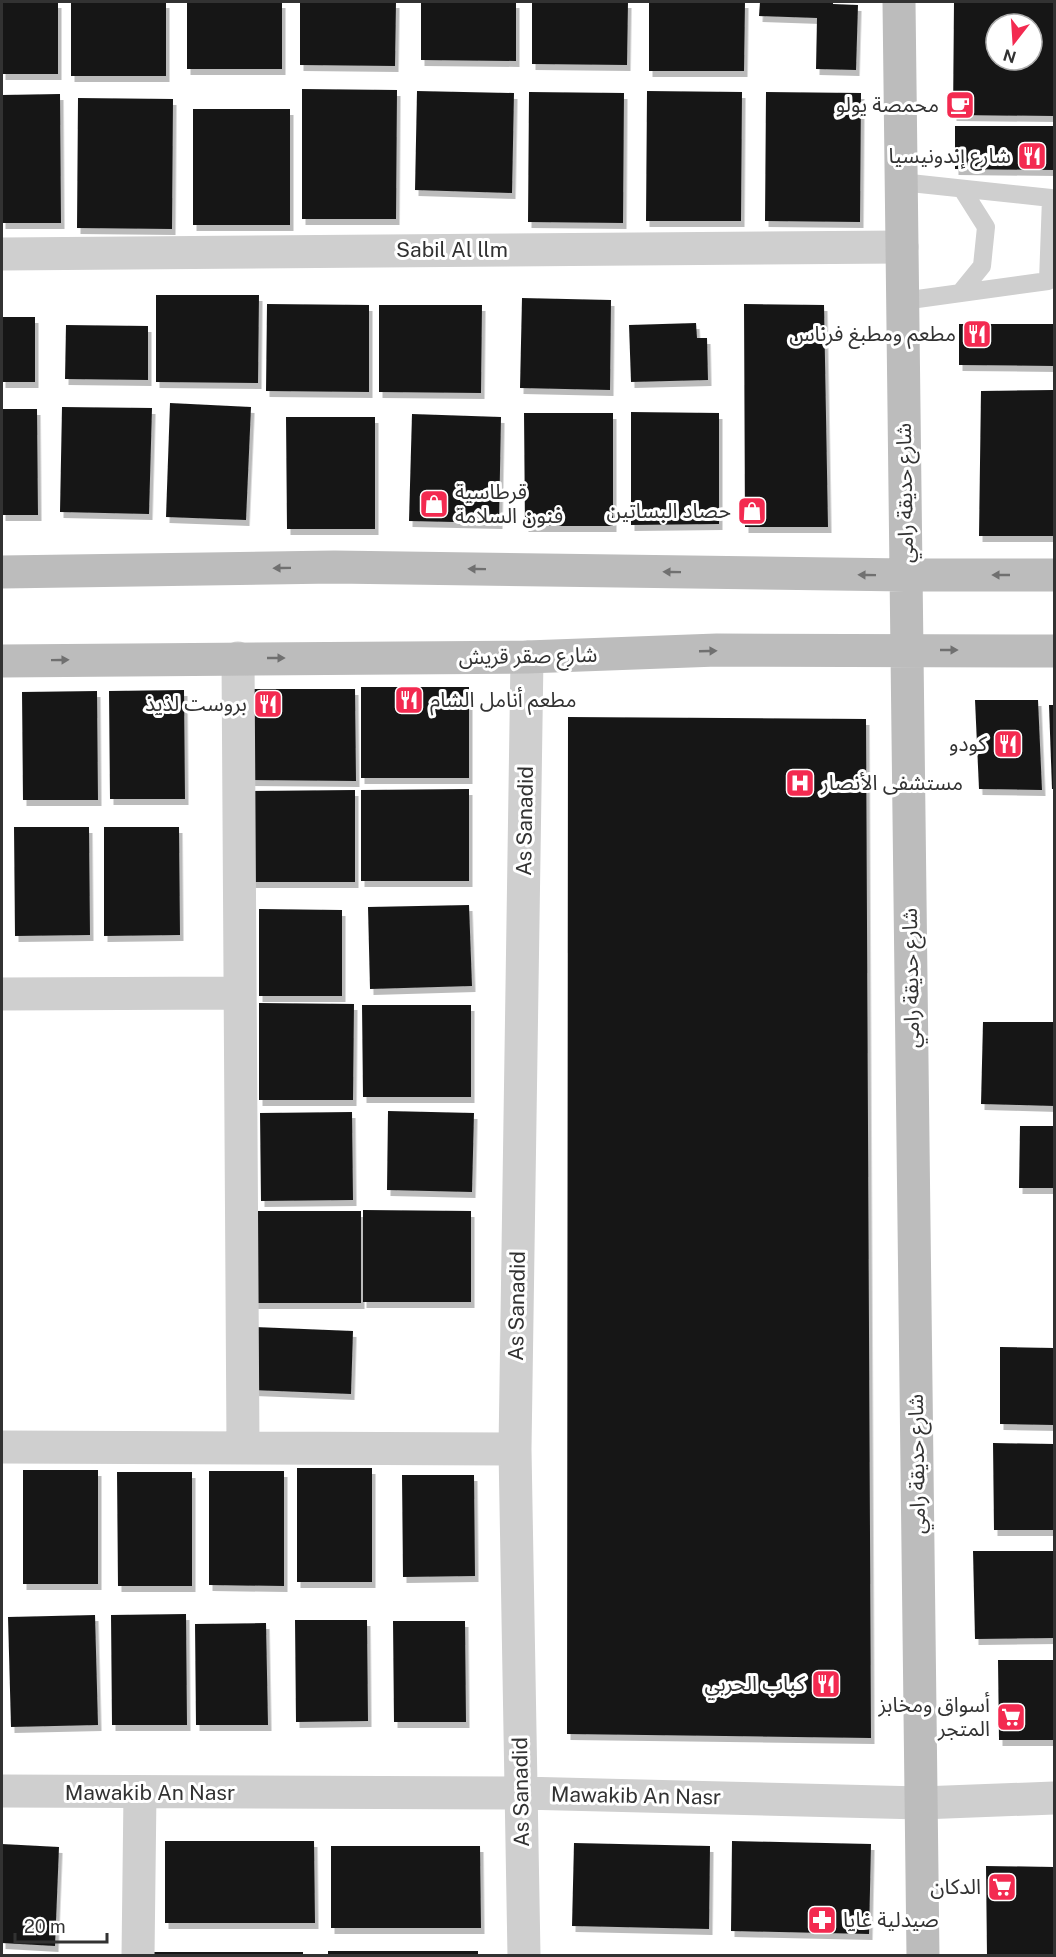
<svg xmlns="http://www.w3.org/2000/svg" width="1056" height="1957" font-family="'Public Sans','Noto Sans Arabic',sans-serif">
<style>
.building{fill:#191919;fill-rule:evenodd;filter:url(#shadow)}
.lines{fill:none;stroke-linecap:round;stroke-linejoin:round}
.lane{stroke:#cfcfcf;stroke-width:18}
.street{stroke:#cfcfcf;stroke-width:33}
.secondary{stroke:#bcbcbc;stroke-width:33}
.oneway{fill:#707070}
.labels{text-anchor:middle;stroke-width:6;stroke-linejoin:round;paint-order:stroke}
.poi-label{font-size:21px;fill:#323232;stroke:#fff;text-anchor:end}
.street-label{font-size:21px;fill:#323232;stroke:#fff}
</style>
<defs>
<filter id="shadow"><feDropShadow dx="3.5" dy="6" stdDeviation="0" flood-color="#0004"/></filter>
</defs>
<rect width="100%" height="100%" fill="#fff"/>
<path class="building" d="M2,2h56v72h-56z
M71,2h95v74h-95z
M187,2h95v67h-95z
M300,2h96l-1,64 -95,-1z
M421,2h95v59l-95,-1z
M532,2h96l-1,63 -95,-1z
M649,2h96l-1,69h-95z
M760,2h73v2l25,1 -2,65 -40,-1 1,-51 -58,-2z
M954,2l100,1v113l-101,-1zM996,24h36v36h-36z
M302,89l95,1 -1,129h-94z
M417,91l97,2 -2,100 -97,-3z
M647,91l95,1 -1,129h-95z
M529,92l95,1 -1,130 -95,-1z
M766,92l95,1 -1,129 -95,-1z
M60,94l1,129h-59v-128z
M78,98l95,1 -1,130 -95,-1z
M193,109h97v116h-97z
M955,126h99v44l-99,-1z
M156,295h103l-1,88 -102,-1z
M522,298l89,2 -1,90 -90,-2z
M267,304l102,1v87l-103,-1z
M744,304l80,1 4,222h-83z
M379,305h103l-1,88 -102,-1z
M2,317h33v65h-33z
M696,323l1,15h10l1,42 -77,2 -2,-57z
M959,324h95v42l-95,-1z
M66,325l82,1v54l-83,-1z
M1054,390v146h-75l2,-145z
M170,403l81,4 -5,113 -80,-3z
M62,407l90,1 -3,106 -89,-2z
M2,409h35l1,106h-36z
M631,412l88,1v111l-88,1z
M524,413h89v113h-88z
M412,414l89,3 -2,106 -90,-2z
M286,417h89v112h-88z
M361,687h108v91h-108z
M247,689h108l1,92 -109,-1z
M184,690l1,109h-75l-1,-108z
M97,691l1,109h-75l-1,-108z
M975,700h63l4,90 -63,-1z
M1049,705h5v84h-2z
M568,717l298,2 5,1019 -304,-4z
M469,789v92h-108v-91z
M355,790v92h-108l-1,-91z
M14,827h75l1,108 -75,1z
M104,827h75l1,108 -76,1z
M469,905l3,81 -102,3 -2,-82z
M259,909l83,1v86h-83z
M259,1003l95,1 -1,96h-94z
M362,1005h109v92h-108z
M983,1022h71v84l-73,-2z
M388,1111l86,2 -2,79 -85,-2z
M352,1112l1,88 -92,1 -1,-88z
M1020,1126h34v62h-35z
M363,1210l108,1v91h-108z
M252,1211h109v92h-108z
M255,1327l98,4 -2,63 -99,-4z
M1000,1347l54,1v77l-54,-1z
M993,1443l61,1v86h-60z
M297,1468h75v114h-75z
M23,1470h75v114h-75z
M209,1471h75v115l-75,-1z
M117,1472h75v114h-74z
M402,1475h72l1,101 -72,1z
M973,1551h81v87l-79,1z
M186,1614l1,111h-75l-1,-110z
M95,1615l3,110 -87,2 -3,-110z
M295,1620h72l1,101 -72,1z
M393,1621h72l1,101h-72z
M266,1623l2,102h-72l-1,-101z
M998,1660h56v80h-55z
M165,1841h149l1,82h-150z
M732,1841l139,3 -2,90 -138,-3z
M574,1843l136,3 -1,83 -137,-3z
M2,1844l57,3 -4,99 -53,-3z
M331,1846h149l1,82h-150z
M986,1866l68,1v89h-67z
M328,1951h150v5h-150z
M153,1952h150v4h-150z"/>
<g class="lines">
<path class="lane" d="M901,182l150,16 -3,83 -145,20
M960,293l22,-27 4,-39 -24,-38"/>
<path class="street" d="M2,254l900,-7
M238,658l5,788
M2,994l238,-1
M2,1447l513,2
M2,1791l519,2 400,10 133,-5
M138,1956l2,-163
M524,1956l-9,-507 12,-792"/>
<path class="secondary" d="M899,2l24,1954
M2,572l332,-5 572,8h148
M2,661l525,-4 190,-7 337,1"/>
</g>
<defs><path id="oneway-solid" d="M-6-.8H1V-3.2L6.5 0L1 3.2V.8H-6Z" transform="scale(1.5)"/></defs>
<g class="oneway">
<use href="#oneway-solid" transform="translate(282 568) rotate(179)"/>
<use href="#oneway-solid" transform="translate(477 569) rotate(-179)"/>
<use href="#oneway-solid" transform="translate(672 572) rotate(-179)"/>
<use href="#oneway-solid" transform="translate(867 575) rotate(-179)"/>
<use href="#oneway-solid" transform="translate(1001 575) rotate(180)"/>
<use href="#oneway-solid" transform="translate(949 650)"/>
<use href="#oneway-solid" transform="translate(708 651) rotate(-2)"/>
<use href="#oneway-solid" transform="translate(276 658)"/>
<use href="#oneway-solid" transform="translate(60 660) rotate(-1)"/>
</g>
<defs>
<g id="cafe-square" transform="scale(1.5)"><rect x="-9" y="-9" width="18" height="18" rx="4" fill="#f32a50" stroke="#fff"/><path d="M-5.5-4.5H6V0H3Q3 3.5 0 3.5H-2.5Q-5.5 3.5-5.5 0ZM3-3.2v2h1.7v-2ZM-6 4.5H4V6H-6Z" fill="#fff"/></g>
<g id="restaurant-square" transform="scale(1.5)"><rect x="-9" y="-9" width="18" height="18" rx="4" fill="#f32a50" stroke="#fff"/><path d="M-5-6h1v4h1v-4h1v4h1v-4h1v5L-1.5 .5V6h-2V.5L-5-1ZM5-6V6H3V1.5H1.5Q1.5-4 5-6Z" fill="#fff"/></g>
<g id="shop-square" transform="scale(1.5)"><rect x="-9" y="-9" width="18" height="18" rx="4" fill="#f32a50" stroke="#fff"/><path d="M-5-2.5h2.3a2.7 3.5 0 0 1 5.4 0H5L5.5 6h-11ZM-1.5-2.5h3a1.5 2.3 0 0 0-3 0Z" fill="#fff"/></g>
<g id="hospital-square" transform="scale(1.5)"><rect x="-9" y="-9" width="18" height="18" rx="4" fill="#f32a50" stroke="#fff"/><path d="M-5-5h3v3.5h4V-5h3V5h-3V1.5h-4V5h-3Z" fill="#fff"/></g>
<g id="supermarket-square" transform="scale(1.5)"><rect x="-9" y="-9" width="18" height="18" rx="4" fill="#f32a50" stroke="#fff"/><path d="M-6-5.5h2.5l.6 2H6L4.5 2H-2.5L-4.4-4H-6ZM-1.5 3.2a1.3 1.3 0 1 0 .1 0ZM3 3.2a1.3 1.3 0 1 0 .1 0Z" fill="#fff"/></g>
<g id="pharmacy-square" transform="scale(1.5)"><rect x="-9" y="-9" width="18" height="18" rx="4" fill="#f32a50" stroke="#fff"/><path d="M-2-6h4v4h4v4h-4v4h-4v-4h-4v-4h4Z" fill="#fff"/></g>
</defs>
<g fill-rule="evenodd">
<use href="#cafe-square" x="960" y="105"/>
<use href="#restaurant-square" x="1032" y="156"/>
<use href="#restaurant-square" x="977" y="334"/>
<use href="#shop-square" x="434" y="504"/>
<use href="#shop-square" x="752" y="511"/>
<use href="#restaurant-square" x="409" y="700"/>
<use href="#restaurant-square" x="268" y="704"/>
<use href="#restaurant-square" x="1008" y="744"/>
<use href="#hospital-square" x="800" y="783"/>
<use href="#restaurant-square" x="826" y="1684"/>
<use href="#supermarket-square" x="1011" y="1717"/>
<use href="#supermarket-square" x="1002" y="1887"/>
<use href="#pharmacy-square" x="822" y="1920"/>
</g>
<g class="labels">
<g class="poi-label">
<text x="939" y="112">محمصة يولو</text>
<text x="1011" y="163">شارع إندونيسيا</text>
<text x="956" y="341">مطعم ومطبغ فرناس</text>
<text x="455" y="499" text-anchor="start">قرطاسية<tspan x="455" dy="24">فنون السلامة</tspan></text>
<text x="731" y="518">حصاد البساتين</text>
<text x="430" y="707" text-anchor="start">مطعم أنامل الشام</text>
<text x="247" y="711">بروست لذيذ</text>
<text x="987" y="751">كودو</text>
<text x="821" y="790" text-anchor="start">مستشفى الأنصار</text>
<text x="805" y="1691">كباب الحربي</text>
<text x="990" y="1712">أسواق ومخابز<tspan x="990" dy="24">المتجر</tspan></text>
<text x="981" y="1894">الدكان</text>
<text x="843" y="1927" text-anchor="start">صيدلية غايا</text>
</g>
<g class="street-label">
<text x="452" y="257">Sabil Al llm</text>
<text transform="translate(905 493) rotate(-91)" y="7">شارع حديقة رامي</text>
<text transform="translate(528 656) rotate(-1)" y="7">شارع صقر قريش</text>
<text transform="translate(525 821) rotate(-89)" y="7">As Sanadid</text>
<text transform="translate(911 978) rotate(-91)" y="7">شارع حديقة رامي</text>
<text transform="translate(517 1306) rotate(-89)" y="7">As Sanadid</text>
<text transform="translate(917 1464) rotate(-91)" y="7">شارع حديقة رامي</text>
<text transform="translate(521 1792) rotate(-91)" y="7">As Sanadid</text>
<text x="150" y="1800">Mawakib An Nasr</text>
<text transform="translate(636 1796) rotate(1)" y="7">Mawakib An Nasr</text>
</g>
</g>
<rect width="1056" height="1957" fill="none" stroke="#323232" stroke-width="6"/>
<g transform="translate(1014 42) rotate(197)"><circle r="28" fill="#ffffff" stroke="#adadad" stroke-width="1.5"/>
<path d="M0-4.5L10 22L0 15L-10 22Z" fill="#f32a50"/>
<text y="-9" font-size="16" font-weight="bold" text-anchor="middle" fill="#323232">N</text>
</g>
<path d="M15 1933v9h92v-9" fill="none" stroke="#323232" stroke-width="3"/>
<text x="24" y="1933" font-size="18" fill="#323232" stroke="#ffffff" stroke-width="4.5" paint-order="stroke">20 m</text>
</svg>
